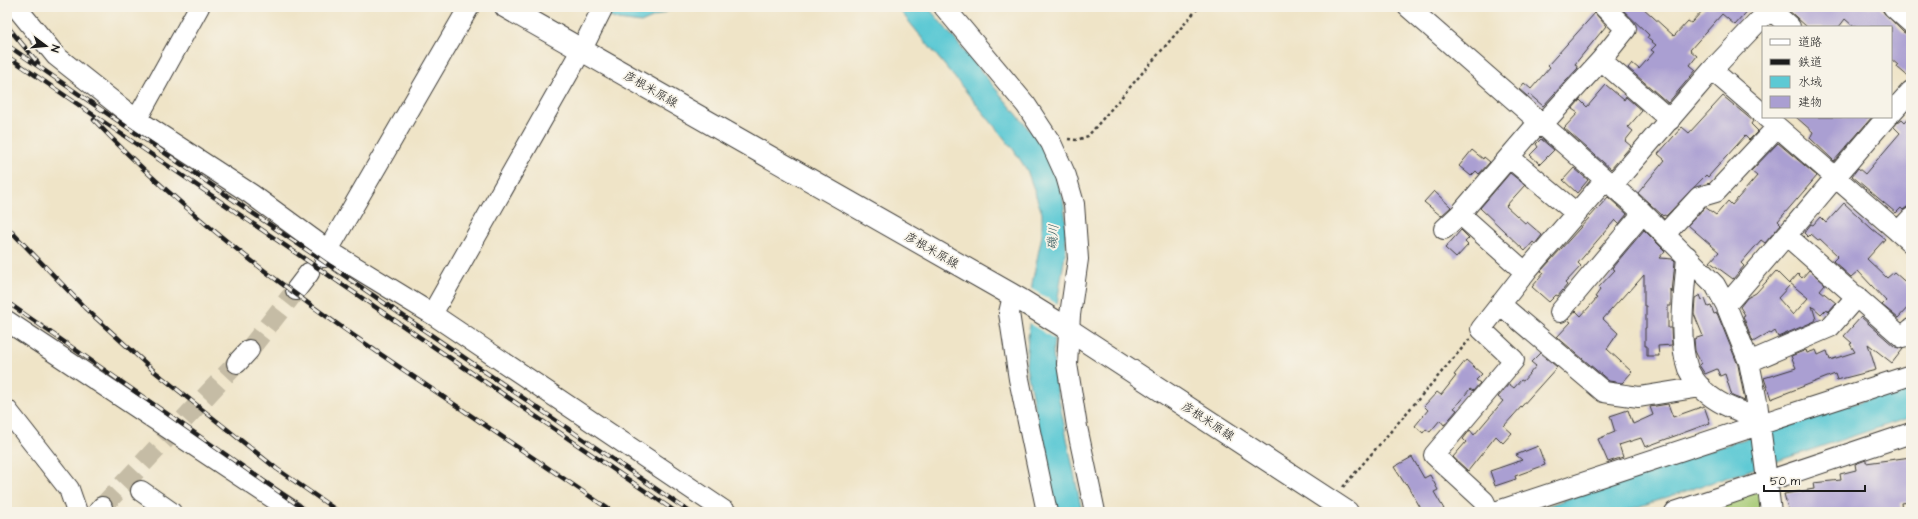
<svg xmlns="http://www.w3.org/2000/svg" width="1918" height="519" font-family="'Architects Daughter','Klee One',sans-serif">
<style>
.green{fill:#a5c973;stroke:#607248}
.water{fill:#5dc9d4;stroke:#3c7278}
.pier{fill:#efe4c7}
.building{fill:#aa9fd2}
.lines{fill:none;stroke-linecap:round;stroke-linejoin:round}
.minor-tunnel{stroke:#c5bca5;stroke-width:20;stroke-dasharray:20 10;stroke-linecap:butt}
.minor-casing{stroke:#3c3a36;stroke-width:22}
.major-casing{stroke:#3c3a36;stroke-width:24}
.path{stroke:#3c3a36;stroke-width:2.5;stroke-dasharray:3 3;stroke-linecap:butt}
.minor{stroke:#fff;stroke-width:20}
.major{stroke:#fff;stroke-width:22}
.rail-casing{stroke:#1c1c1c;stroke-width:4.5}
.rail{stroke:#f7f3e8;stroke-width:3;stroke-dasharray:9;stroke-linecap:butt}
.labels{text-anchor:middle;stroke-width:3.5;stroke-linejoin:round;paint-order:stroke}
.street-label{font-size:12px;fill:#1c1c1c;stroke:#f7f3e8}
.water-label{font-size:13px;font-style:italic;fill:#33595c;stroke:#f7f3e8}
</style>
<rect width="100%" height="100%" fill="#f7f3e8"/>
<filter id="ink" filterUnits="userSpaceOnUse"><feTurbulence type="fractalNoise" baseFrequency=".025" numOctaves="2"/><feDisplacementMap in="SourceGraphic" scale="8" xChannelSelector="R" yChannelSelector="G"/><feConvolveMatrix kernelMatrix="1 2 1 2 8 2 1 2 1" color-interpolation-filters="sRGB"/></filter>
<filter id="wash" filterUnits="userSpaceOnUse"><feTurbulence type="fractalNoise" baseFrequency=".012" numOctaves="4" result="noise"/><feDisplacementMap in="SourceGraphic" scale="16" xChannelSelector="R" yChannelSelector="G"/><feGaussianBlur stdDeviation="0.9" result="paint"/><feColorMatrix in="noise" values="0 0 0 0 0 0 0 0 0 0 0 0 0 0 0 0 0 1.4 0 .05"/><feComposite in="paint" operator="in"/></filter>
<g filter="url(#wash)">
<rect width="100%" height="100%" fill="#efe4c7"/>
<path class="green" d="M1762,490l3,22h-70z"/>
<path class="water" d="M583,7h94l-36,16 -23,-3z
M897,7h31l105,127 18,26 11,31 4,30v28l-8,48 -5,53 2,30 27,132h-26l-30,-146 6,-82 10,-49v-22l-15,-43 -14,-21z
M1911,385v32l-289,95h-92l150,-52z"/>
<path class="pier" d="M1030,288l29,17 -3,35 -29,-18z"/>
<g id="blocks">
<path class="building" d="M1620,7h22l32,29 14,-15 3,2 15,-16h45l-16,18 -13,-11 -32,36 7,6 -7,9 6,5 -28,33 -40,-35 4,-5 7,6 15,-17 -3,-2 5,-5 -9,-7 2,-3z
M1785,7h94l24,25 8,4v43l-14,-12 1,-2 -7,-6v-32h-37l-9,-8 -6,8h-32z
M1595,13l11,13 -31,38 3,4 -35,38 -14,-12 -2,2 -8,-7 5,-6 7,6 19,-22 -2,-2z
M1606,85l18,15 2,-3 16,14 -14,16 5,4 -8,10 6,5 -20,23 -47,-41 14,-15 -6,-4 8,-9 7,7z
M1723,96l30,25 -2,3 7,7 -9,9 -4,-4 -37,41 -2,-2 -40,41 -2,-1 -1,1 -25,-23 27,-33 -7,-6 24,-27 7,6z
M1911,115v89l-8,6 -2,-2 -5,5 -44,-37 6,-8 7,6 35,-41 -6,-6 3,-4 5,-4 3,3z
M1796,117h76l-38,44 -24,-23 3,-6z
M1541,139l13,11 -14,14 -10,-9 8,-8 -2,-3z
M1778,143l39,33 -39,45 3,3 -16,19 -4,-3 -20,23 3,3 -11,13 -23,-17 9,-10 -31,-27 17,-18 11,8 12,-14 4,4 25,-29 -6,-5z
M1472,150l11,9 1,-2 6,5 -11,12 -3,-3 -5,5 -12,-10z
M1574,168l14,12 -11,13 -14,-13z
M1510,173l15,12 -19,21 20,18 1,-2 15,13 -7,9 -2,-2 -8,9 -45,-43z
M1434,191l17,16 -10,9 -17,-14z
M1608,197l19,17 -8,10 -4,-4 -37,43 3,3 -16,17 2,2 -9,11 -2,-1 -7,7 -17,-15 12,-14 -3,-2z
M1844,203l28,26 13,10 -18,20 20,19 7,-6 17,15v17l-13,14 -16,-13 4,-4 -28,-30 -7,6 -18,-16 5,-5 -18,-17 -2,1 -7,-6 -3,3 -4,-4 7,-9 2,1 7,-8 6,6z
M1461,230l8,8 -4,4 3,3 -12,13 -11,-10z
M1644,230l21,21 -6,7 14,1 2,2 -3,32 -1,-3v16h-3v22h3l1,17 -14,1 1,10h-12v-10h-2v-18h1v-22h-2v-31l-15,17 -1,-1 -25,28 15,14 -11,16 25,23 -10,11 -13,-2 -52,-44 14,-15 -3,-2 8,-9 5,5 16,-18 -2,-1 5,-7 -2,-2 17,-18 -3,-2z
M1809,270l16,14 -5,6 16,13 -8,9 -2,-3 -5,5 -9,-8 4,13 -1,2 -37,16 -3,-6 -4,3 -1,-2 -17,10 -10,-26 2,-1 -5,-8 7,-9 9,-5 20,-22 14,14 -12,13 15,17 15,-17 -18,-15 8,-9 4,4z
M1700,295l2,5 3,-1 3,8 3,-1 3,8 3,-1 21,52 7,36 -13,-5 -7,-22 -5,2 -3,-7 -12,5 -6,-9 2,-2 -6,-12 -1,-12 9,-3 -9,-22 1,-16z
M1861,317l34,30 8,2 -11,14 -24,-19 8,26 -39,10 -2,-6 -64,25 -7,-21 32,-10 -5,-12 15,-6 1,3 9,-3 2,5 9,-4 3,9 25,-8 -5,-8 2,-1 -8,-7z
M1540,353l17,14 -53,59 8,7 -9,10 -7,-7 -28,35 -15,-14 13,-15 -3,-3 7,-9 4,5 29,-34 -5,-4 11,-13 5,4 7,-8 2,1 13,-15 -5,-4z
M1466,360l16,14 -6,6 4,3 -7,8 -3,-2 -16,19 3,2 -13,15 -4,-5 -10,12 -4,-3 -3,4 -8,-7 13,-16 -4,-4 13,-14 4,3 15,-19 -2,-1z
M1668,404l5,13 31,-11 6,17 -65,24 -4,-9 -22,7 4,12 -15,5 -10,-23 17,-7 -5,-16 18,-6 5,14 20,-9 -3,-8z
M1538,446l7,19 -30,11 1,3 -21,7 -5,-15 32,-11 -6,-5z
M1412,457l12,21 6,-3 8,15 -4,2 10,17 -5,3h-16l-17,-29 -1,1 -11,-17z
M1911,457v45l-10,1 1,9h-60v-2l-15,2h-38l-5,-18 30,-5 -1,-6 28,-3 -1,-6 16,-4 -1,-6 11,-4v3z"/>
</g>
</g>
<g filter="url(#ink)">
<use href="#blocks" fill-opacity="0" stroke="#3c3a36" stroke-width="1"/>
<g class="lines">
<path class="minor-tunnel" d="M249,350l47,-60
M102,507l135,-144"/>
<g class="minor-casing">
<path id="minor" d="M16,7l40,49 77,61 118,77 78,57 103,63 294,198
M944,7l82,98 25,38 15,33 8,28 4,55 -8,56 -3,49 10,63 18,85
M1408,7l232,203 75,75 11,20 23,57 8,40 14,110
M1893,7l18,16
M1770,9l20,18
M1601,60l25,-31 -22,-22
M1712,70l51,44
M1891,113l20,-22
M1766,117l145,126
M137,119l62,-112
M1539,122l-30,35 67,56
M1542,125l59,-65 69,60
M1509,157l-49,57 65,58
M1612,186l100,-116 60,-63
M1444,229l16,-15
M1898,232l13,-14
M1665,234l34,-37 17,-5 61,-65
M1787,236l116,102 8,-9
M1687,256c-2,32 -10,83 1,113 4,9 13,20 21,26 15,12 33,17 50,23
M324,257l145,-250
M296,290l13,-17
M1013,296l-4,17 10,66 28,133
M1500,304l104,88 35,5 62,-10
M1726,305c55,-62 107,-126 161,-188
M1560,312l83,-99
M432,314l150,-265 21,-42
M7,321l287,191
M1749,362l81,-35 27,-31
M237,363l12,-13
M7,410l62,79 8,23
M141,491l30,21
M98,512l4,-5
M1489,512l-5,-11 -50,-46 80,-95 -33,-31 47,-60 77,-89
M1495,512c138,-46 277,-92 416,-137
M1675,512l236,-79"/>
</g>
<g class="major-casing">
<path id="major" d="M506,7l515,293 42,26 284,186"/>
</g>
<path class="path" d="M1068,139l9,1 11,-4 111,-129
M1343,487l127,-148"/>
<use href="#minor" class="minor"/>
<use href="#major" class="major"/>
<g class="rail-casing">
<path id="rail" d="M7,26l31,37
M7,45l683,467
M7,56l669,456
M94,120c98,103 214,186 332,265 62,42 125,85 187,127
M7,227l78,81 69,63 123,98 62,43
M7,302l301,210"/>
</g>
<use href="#rail" class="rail"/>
</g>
</g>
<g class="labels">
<g class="street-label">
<text transform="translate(651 89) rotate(30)" y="4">彦根米原線</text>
<text transform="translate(932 250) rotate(30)" y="4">彦根米原線</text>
<text transform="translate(1208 421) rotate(33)" y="4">彦根米原線</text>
</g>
<g class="water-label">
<text transform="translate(1052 237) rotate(-86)" y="5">磯川</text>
</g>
</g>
<rect width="1918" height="519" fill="none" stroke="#f7f3e8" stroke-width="24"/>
<rect x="1762" y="26" width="130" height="92" fill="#f7f3e8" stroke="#9f9d96"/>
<rect x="1770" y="39" width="20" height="6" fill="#ffffff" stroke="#9f9d96"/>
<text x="1798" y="46" font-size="12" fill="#1c1c1c">道路</text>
<rect x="1770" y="59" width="20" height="6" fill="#1c1c1c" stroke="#9f9d96"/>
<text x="1798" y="66" font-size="12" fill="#1c1c1c">鉄道</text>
<rect x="1770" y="76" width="20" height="12" fill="#5dc9d4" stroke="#9f9d96"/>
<text x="1798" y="86" font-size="12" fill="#1c1c1c">水域</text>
<rect x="1770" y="96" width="20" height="12" fill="#aa9fd2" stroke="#9f9d96"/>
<text x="1798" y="106" font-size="12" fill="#1c1c1c">建物</text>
<g transform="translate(46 46) rotate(106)" stroke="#f7f3e8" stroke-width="3" paint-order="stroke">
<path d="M0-3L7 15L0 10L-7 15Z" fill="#1c1c1c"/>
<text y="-6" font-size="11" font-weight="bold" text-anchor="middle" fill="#1c1c1c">N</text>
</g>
<path d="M1764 485v6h101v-6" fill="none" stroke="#1c1c1c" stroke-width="2"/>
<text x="1770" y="485" font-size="12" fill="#1c1c1c" stroke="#f7f3e8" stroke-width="3" paint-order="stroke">50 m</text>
</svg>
